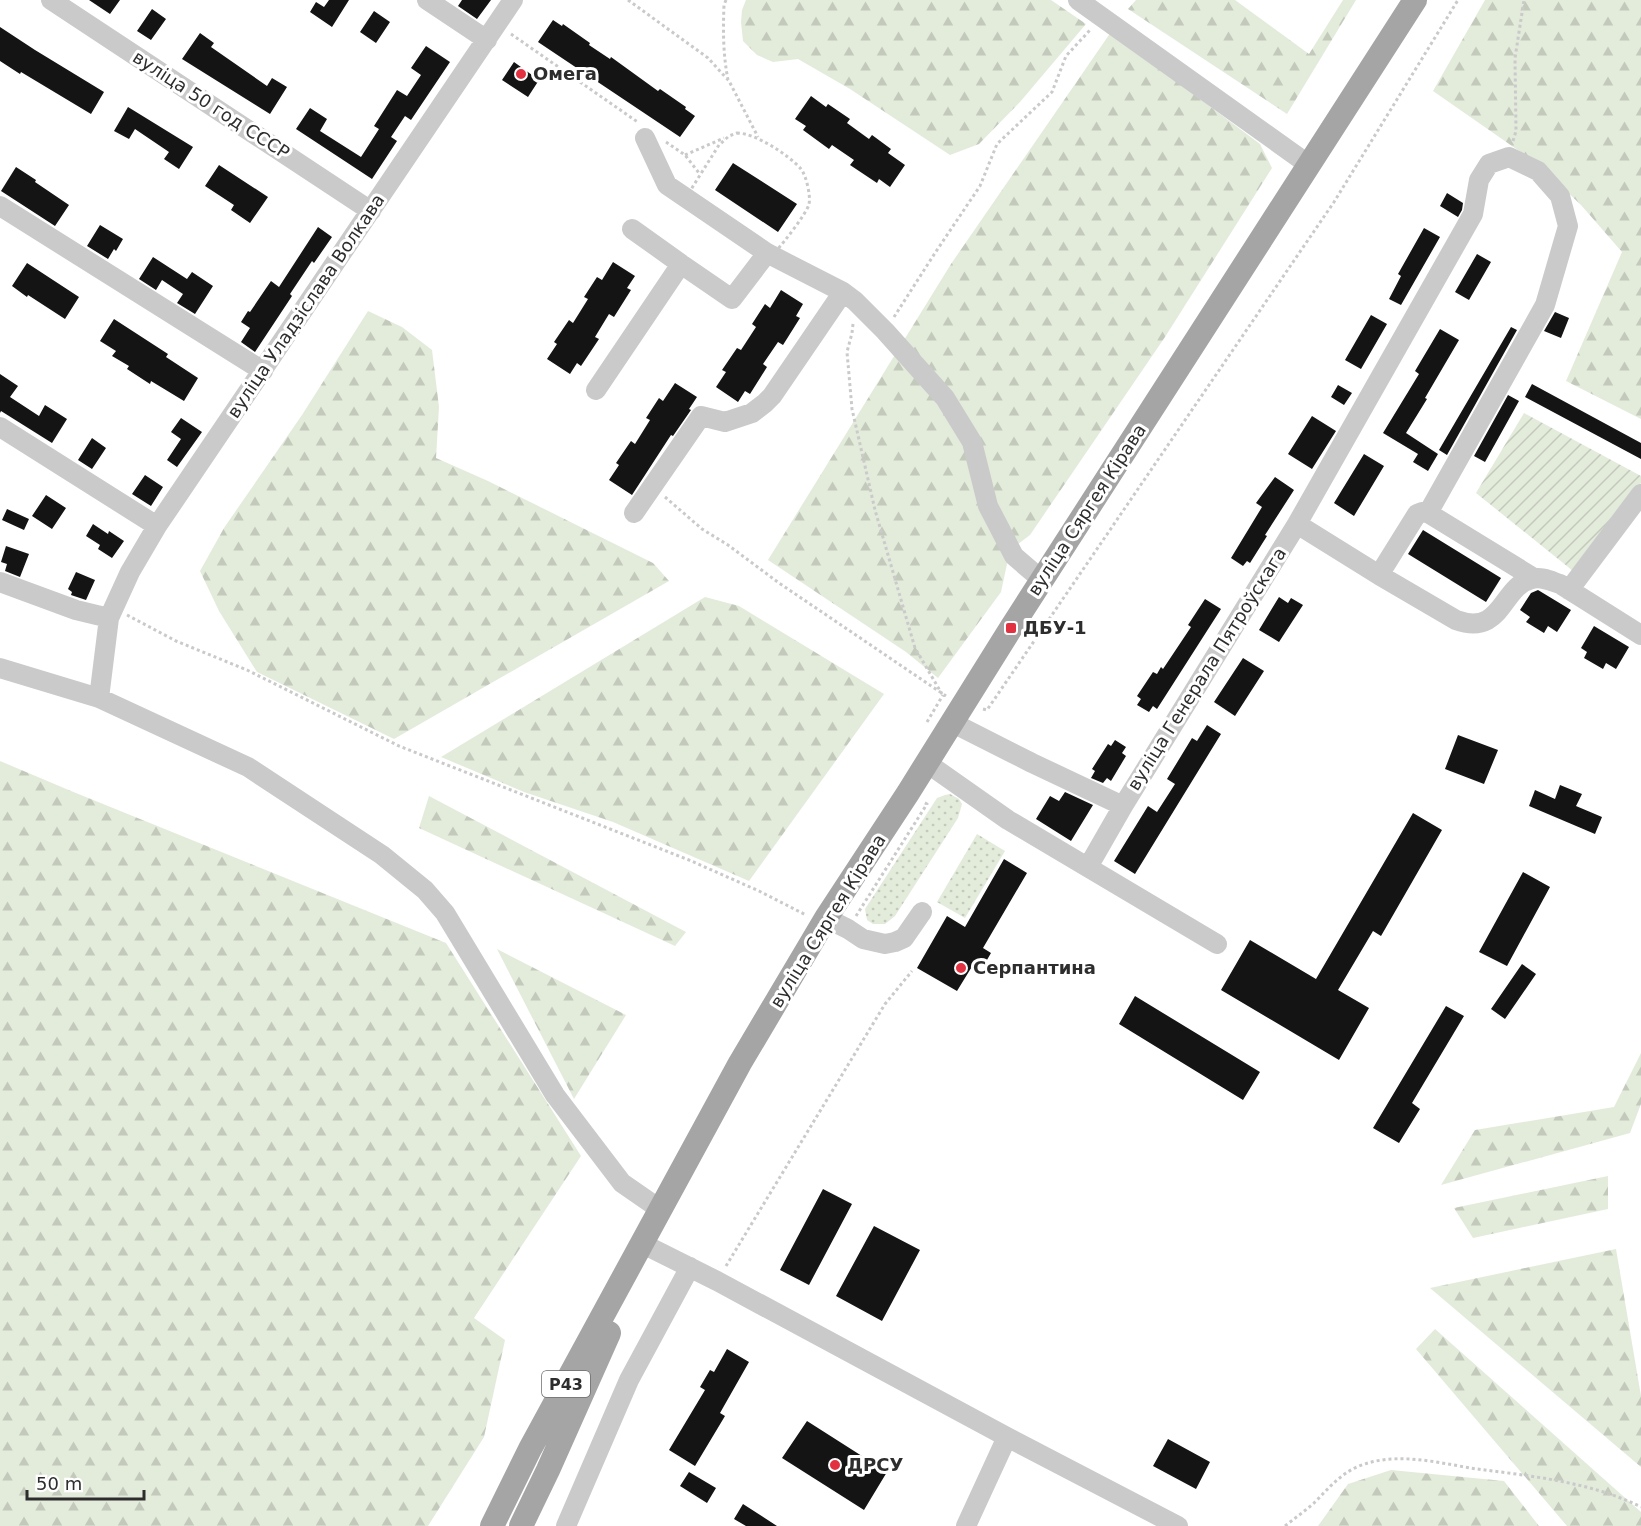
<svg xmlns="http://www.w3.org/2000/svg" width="1641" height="1526" font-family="'DejaVu Sans',sans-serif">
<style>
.grass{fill:url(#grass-dots)}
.forest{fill:url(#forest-firs)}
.garden{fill:url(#garden-furrows)}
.building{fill:#141414}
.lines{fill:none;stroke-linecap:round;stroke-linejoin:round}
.path{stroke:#cacaca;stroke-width:3;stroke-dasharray:3 3;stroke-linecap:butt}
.minor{stroke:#cacaca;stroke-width:20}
.major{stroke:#a5a5a5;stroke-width:24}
.poi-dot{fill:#e23241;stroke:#fff;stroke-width:2}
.labels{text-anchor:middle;stroke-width:6;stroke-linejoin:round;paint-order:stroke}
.shield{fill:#fff;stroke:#6c6c6c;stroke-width:1.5}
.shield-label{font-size:16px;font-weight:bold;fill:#2d2d2d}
.poi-label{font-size:18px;font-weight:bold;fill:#2d2d2d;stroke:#fff;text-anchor:start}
.street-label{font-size:18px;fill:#2d2d2d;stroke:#fff}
</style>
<defs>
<pattern id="grass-dots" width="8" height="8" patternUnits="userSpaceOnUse" patternTransform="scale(1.5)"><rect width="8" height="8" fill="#e3ebdb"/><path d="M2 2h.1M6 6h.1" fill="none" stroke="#c3cabc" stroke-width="1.8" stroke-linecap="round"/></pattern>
<pattern id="forest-firs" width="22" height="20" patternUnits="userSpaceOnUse" patternTransform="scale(1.5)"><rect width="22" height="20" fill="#e3ebdb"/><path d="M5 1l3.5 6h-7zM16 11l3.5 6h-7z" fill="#c3cabc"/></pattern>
<pattern id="garden-furrows" width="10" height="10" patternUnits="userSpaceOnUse" patternTransform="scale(1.5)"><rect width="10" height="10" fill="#e3ebdb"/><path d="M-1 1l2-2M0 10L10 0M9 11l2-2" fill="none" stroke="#c3cabc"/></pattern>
</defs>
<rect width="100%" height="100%" fill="#fff"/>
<path class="grass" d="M950,794l9,5 3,5 -4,14 -63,98 -10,8h-12l-6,-4 -2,-11 72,-111 8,-3z
M977,834l28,17 -40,67 -28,-16z"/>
<path class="forest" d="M746,0h305l35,24 -66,78 -41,42 -29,11 -100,-66 -52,-30 -25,3 -16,-7 -14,-14 -2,-19 1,-12z
M1136,0h99l74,54 34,-54h13l-69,114 -159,-105z
M1485,0h156v419l-75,-38 56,-129 -41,-47 -43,-41 -105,-73z
M1111,32l149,112 12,24 -107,169 -135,198 -20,15 -9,42 -63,86 -32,-26 -138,-92 183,-296z
M368,311l34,16 30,23 7,57 -3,51 52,23 165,82 16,18 -275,158 -137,-67 -38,-61 -19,-40 24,-43 78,-113z
M705,597l34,9 145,88 -135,187 -136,-59 -89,-30 -83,-35z
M0,761l71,30 375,152 135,213 -107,162 31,22 -21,97 -56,89h-428z
M429,796l257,136 -11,14 -256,-118z
M497,949l129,66 -52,84z
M1641,1053v51l-11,29 -189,52 34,-55 139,-23z
M1608,1176v33l-135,29 -19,-30z
M1616,1249l25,147v71l-211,-179z
M1435,1329l206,183v14h-74l-151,-177z
M1391,1470l113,11 35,45h-221l30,-42z"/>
<path class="garden" d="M1524,413l117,63v7l-68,88 -97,-78z"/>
<path class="building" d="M89,0h31l-10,14z
M329,0h20l-17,27 -22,-15 6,-10 8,5z
M462,0h29l-14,19 -19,-13z
M152,9l14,10 -15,21 -14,-9z
M374,11l16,11 -14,21 -16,-11z
M553,20l9,6 1,-2 27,19 -1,2 21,14 1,-2 47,34 2,-2 26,18 -1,2 10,7 -15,21 -142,-95z
M0,27l35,23 69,42 -13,22 -70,-42 -1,2 -20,-13z
M200,33l14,10 -3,4 56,39 5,-8 15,9 -17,27 -88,-55z
M426,46l24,16 -39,58 -6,-4 -14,21 6,4 -25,38 -76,-50 14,-21 17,11 -7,12 41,26 18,-28 -5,-3 23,-36 10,6 14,-21 -10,-7z
M514,62l25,18 -11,17 -26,-17z
M811,96l15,11 2,-3 22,15 -3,4 22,16 3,-4 19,14 -3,4 17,12 -15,22 -11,-8 -2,4 -27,-18 4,-5 -22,-15 -3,4 -26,-19 3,-4 -11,-7z
M128,107l65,40 -14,22 -15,-10 5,-7 -34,-23 -6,10 -15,-8z
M733,163l64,41 -19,28 -63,-42z
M219,165l49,32 -18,26 -19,-13 3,-5 -29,-19z
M16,167l20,13 -1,2 34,23 -14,21 -54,-35z
M1447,193l16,10 -1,7 -4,7 -18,-11z
M100,225l23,14 -7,12 -2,-2 -6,10 -21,-13z
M318,227l14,10 -18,26 -2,-2 -22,33 2,2 -37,56 -14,-10 9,-14 -9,-6 7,-11 2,1 21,-31 8,6z
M1424,228l16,9 -39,68 -12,-6 12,-23 -3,-2z
M1477,254l14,8 -22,38 -14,-8z
M153,257l34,22 5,-7 21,14 -18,28 -18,-11 6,-9 -21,-14 -6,10 -17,-11z
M613,262l22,14 -8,12 4,2 -17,27 -5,-3 -14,23 4,2 -18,27 -4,-3 -7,11 -23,-15 10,-15 -3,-2 15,-22 4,3 15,-24 -4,-2 13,-20 5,3z
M27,263l52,34 -14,22 -37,-24 -1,2 -15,-11z
M781,290l22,14 -7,12 4,2 -17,27 -5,-3 -15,22 4,3 -17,27 -5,-3 -7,11 -22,-15 10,-15 -4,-2 15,-22 4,2 15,-23 -4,-3 13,-20 5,4z
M1555,312l14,6 -8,20 -17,-7z
M1371,315l16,9 -26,45 -16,-9z
M114,319l54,35 -2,3 32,21 -14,23 -33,-20 -1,3 -23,-15 2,-3 -17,-10 4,-5 -16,-10z
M1511,327l6,3 -70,125 -8,-5z
M1440,329l19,11 -34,58 2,1 -21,34 32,21 -10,17 -15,-9 5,-8 -35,-21 36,-59 -4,-3z
M0,374l18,12 -8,11 29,19 6,-11 22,14 -15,24 -51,-32 -1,2z
M675,383l22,14 -8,12 2,1 -18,26 -2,-1 -39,60 -23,-15 10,-15 -3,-2 15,-22 4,3 15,-24 -4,-2 13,-20 4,3z
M1532,384l109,59v16l-116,-62z
M1338,385l14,8 -8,12 -13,-8z
M1508,395l11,6 -34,61 -11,-6z
M1312,416l24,15 -24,38 -24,-15z
M181,418l21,14 -25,35 -10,-7 14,-21 -10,-7z
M92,438l14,10 -14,21 -14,-9z
M1364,454l20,12 -30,50 -20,-13z
M145,475l18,12 -12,19 -19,-12z
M1275,477l19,13 -29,45 2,1 -17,27 -3,-2 -4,5 -12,-8 31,-51 -6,-4z
M46,495l20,13 -14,21 -20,-13z
M7,509l22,10 -5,11 -22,-10z
M93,524l15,10 1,-3 15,10 -12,17 -14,-9 2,-4 -14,-9z
M1423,530l78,48 -15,24 -78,-48z
M6,546l23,8 -9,23 -15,-6 2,-7 -6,-2z
M76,572l19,8 -9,20 -15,-5 1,-3 -4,-3z
M1538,590l33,20 -14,22 -9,-6 -4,7 -18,-11 4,-5 -10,-7 11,-17z
M1279,597l9,6 3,-5 12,7 -24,37 -20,-12z
M1205,599l16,10 -64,100 -4,-3 -4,6 -12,-7 4,-6 -4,-3 16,-24 4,2 4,-7 2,2 28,-42 -3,-2z
M1594,626l35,21 -13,22 -10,-6 -3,6 -19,-11 3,-6 -6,-4z
M1243,658l21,13 -29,45 -21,-14z
M1207,725l14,9 -86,140 -21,-13 34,-55 9,6 18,-28 -8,-5 25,-41 5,3z
M1458,735l40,15 -14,34 -39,-15z
M1115,740l11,7 -4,6 4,3 -15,25 -4,-3 -4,5 -12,-5 4,-7 -3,-2 16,-25 3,2z
M1560,785l22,9 -6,12 26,11 -7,17 -66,-28 6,-16 20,9z
M1065,792l28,13 -22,36 -35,-22 14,-23 9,5z
M1413,813l29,17 -61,106 -8,-5 -35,59 31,18 -30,52 -118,-70 29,-50 66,39z
M1004,859l23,14 -44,75 8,5 -7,12 -8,-5 -19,31 -40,-23 30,-52 18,11z
M1523,872l27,15 -43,79 -28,-14z
M1522,964l14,10 -31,45 -14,-10z
M1135,996l125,76 -17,28 -124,-76z
M1446,1006l18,10 -52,87 8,6 -21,34 -26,-15z
M823,1189l29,15 -43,81 -29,-15z
M874,1226l46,24 -38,71 -46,-25z
M727,1349l22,13 -29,51 5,3 -30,50 -26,-16 36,-60 -5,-3 10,-17 4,2z
M807,1421l80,51 -23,38 -82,-52z
M1168,1439l42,23 -14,27 -43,-23z
M689,1472l27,16 -9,15 -27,-17z
M743,1504l34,22h-31l-12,-7z"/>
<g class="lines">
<path class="path" d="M628,0l80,58 21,23 29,56
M726,0l-2,5c-1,26 -1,49 4,75
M511,34l128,89
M737,133c18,0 52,22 64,36 5,6 10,27 8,35 -2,9 -25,38 -32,46l-87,-59 29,-46 10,-9z
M1513,141l3,-10 -1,-73 9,-58
M666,142l19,13 14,18v2
M685,155l39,-17
M894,317l41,-64 45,-67 17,-42 55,-52 14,-36 25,-27
M853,324l-1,9 -5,19 5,57 23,101 40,138 27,46
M665,497l37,32 26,16 51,38 167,113
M127,615l49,26 71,29 152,76 290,114 70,31 47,24
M983,709l4,1 347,-508 124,-202
M927,722l16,-27
M856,916l71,-112 -4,-2
M726,1266l159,-262 27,-33
M1285,1526c10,-8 20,-15 29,-23 14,-14 26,-29 45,-37 38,-15 79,-3 118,3 54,7 114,13 164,38"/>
<path class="minor" d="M51,0l320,211
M427,0l60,40
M1078,0l231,165
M645,138l22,47 100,68 76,39 12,9 30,30 60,67 27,44 16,64 26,50 28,24
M0,206l263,165
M632,229l49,35
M596,390l85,-126 51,35 35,-46
M0,427l157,99
M634,513l67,-97 24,6 27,-9 13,-10 7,-7 71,-104
M1297,524l82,51 77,45c47,17 45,-34 76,-41 9,-3 19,2 28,5l81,51
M1379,575l38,-61 5,-2 6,1 106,65
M0,582l76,28 33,8
M1569,590l72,-96
M0,668l99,30 149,69 134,88 43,35 20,23 110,182 67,88 39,27
M99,698l10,-80 21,-46 27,-46 356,-526
M953,723l79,40 91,43 174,-282 176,-310 6,-34 10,-16 20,-7 29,14 22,25 8,30 -23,79 -117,208
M927,763l81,57 209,124
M1088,867l35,-61
M826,918l22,11 15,10 22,5 10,-2 9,-4 18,-26
M643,1244l74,37 290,156 171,89
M566,1526l63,-146 61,-113
M966,1526l41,-89"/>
<path class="major" d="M492,1526l38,-77 210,-386 86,-145 82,-125 103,-165 404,-628
M521,1526l27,-56 61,-137"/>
</g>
<g class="poi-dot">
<circle cx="521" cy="74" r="6"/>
<rect x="1005" y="622" width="12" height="12" rx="3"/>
<circle cx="961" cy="968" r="6"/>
<circle cx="835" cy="1465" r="6"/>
</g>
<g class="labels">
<rect class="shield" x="542" y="1371" width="48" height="26" rx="4.5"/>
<g class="shield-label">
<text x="566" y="1390">Р43</text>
</g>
<g class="poi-label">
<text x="533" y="80">Омега</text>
<text x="1023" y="634">ДБУ-1</text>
<text x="973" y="974">Серпантина</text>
<text x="847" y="1471">ДРСУ</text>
</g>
<g class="street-label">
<text transform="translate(211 105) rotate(33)" y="6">вуліца 50 год СССР</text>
<text transform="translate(306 306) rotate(-56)" y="6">вуліца Уладзіслава Волкава</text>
<text transform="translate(1087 510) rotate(-57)" y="6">вуліца Сяргея Кірава</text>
<text transform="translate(1207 669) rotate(-58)" y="6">вуліца Генерала Пятроўскага</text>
<text transform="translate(828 921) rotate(-58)" y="6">вуліца Сяргея Кірава</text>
</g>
</g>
<path d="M27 1490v9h117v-9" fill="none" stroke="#2d2d2d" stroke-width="3"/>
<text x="36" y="1490" font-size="18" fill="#2d2d2d" stroke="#ffffff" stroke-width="4.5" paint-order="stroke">50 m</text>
</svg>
